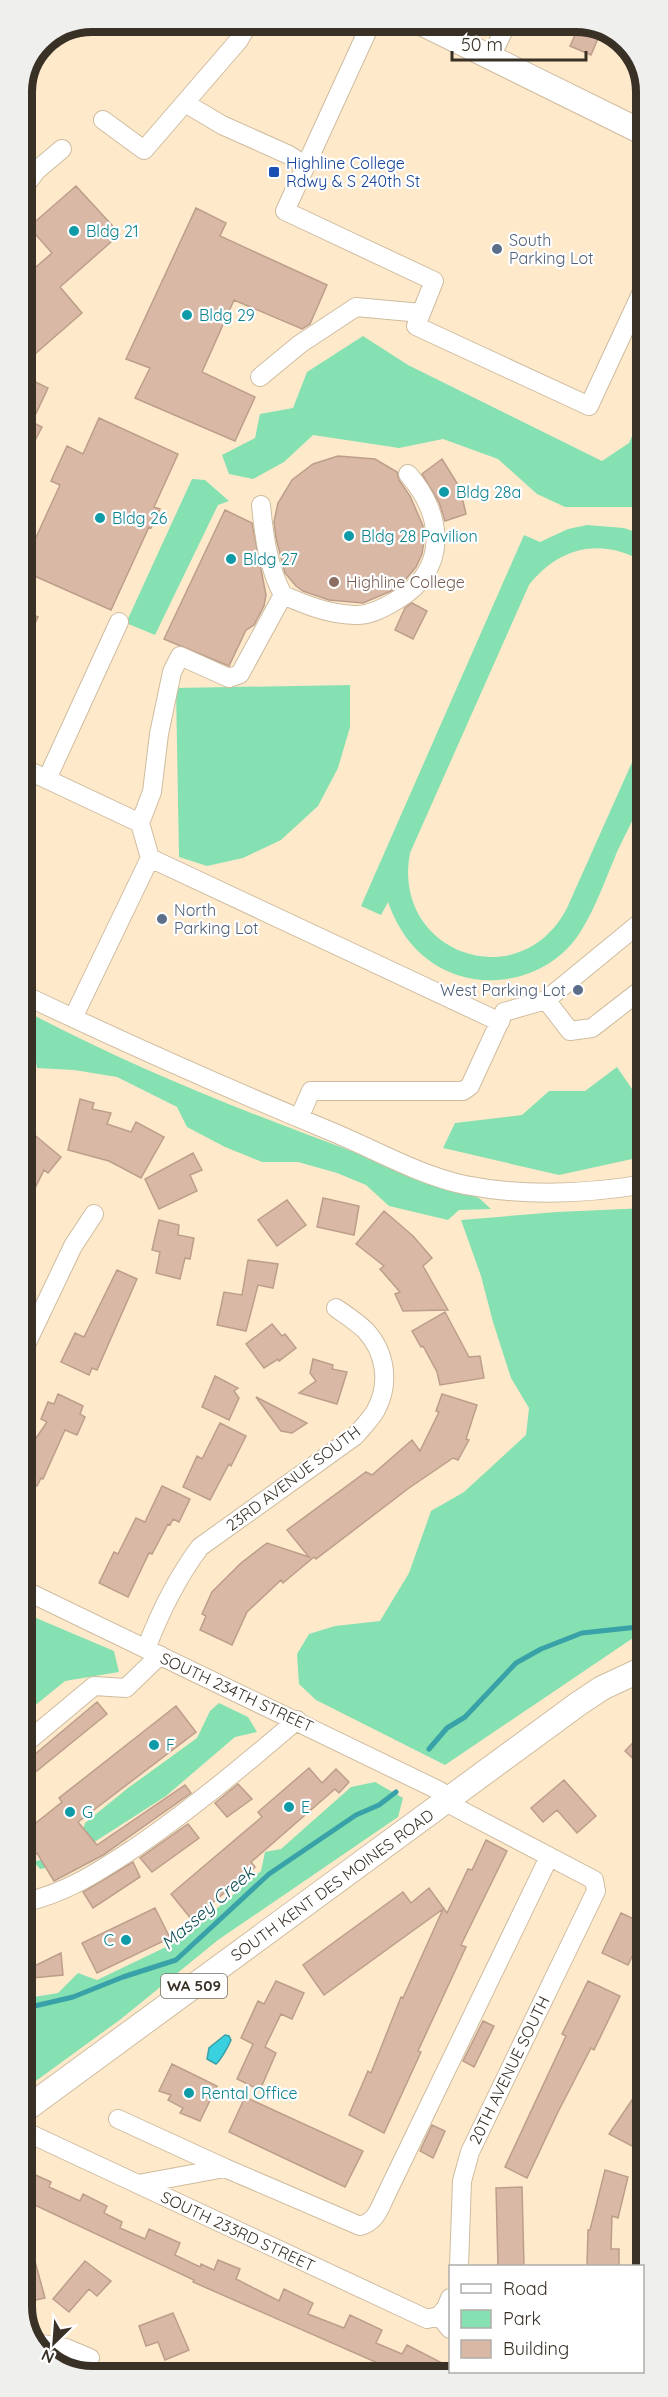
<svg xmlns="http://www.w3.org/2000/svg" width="668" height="2397" font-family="Quicksand,sans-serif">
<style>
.green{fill:#85e1b1}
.water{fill:#39d1e0;stroke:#39a1a8;stroke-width:1.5}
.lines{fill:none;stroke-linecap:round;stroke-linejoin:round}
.stream{stroke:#39a1a8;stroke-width:5}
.building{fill:#d9b9a6;stroke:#bd9e8b;stroke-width:1.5}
.minor-casing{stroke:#cfbc9f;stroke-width:20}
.major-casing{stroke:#cfbc9f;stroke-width:26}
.minor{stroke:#fff;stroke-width:18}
.major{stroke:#fff;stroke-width:24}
.transit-dot{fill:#1a4fb4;stroke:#fff;stroke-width:2}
.culture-dot{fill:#0f9aa8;stroke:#fff;stroke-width:2}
.service-dot{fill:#5c6f8a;stroke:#fff;stroke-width:2}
.education-dot{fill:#8d6e63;stroke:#fff;stroke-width:2}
.labels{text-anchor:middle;stroke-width:4.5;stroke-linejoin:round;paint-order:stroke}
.shield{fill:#fff;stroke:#746f67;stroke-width:1.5}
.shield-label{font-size:15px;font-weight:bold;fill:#393126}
.transit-label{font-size:16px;fill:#164399;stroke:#fff;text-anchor:start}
.culture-label{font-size:16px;fill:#0d838f;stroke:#fff;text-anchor:start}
.service-label{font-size:16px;fill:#4e5e75;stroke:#fff;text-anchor:start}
.education-label{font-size:16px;fill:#785e54;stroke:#fff;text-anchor:start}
.street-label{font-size:16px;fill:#393126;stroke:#fff}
.water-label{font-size:18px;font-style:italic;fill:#145258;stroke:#fff}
.rim{fill:none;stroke:#393126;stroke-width:8}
</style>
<rect width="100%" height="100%" fill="#fee9cb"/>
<path class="green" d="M363,336l45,29 194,96 27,-18 17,-38v102h-81l-28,-13 -39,-35 -55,-20 -44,9 -86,-13 -29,27 -31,17 -24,-5 -7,-19 33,-17 5,-24 33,-6 14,-36z
M192,479l13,1 24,21 -11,4 -63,130 -29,-12z
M587,525l37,3 22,8v27c-44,-26 -86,-17 -117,22l-119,268c-19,100 110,146 157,55l79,-177c0,18 2,37 0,54 -2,15 -22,52 -29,67 -11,26 -21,55 -36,79 -25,41 -78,59 -124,44 -35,-12 -57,-39 -69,-73l-7,13 -20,-9 163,-371 16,7 28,-13z
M350,685v42l-12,41 -20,38 -37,34 -38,18 -36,8 -28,-9 -3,-169z
M22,1009c146,78 302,132 457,189l12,11 -32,1 -11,10 -59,-14 -23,-21 -29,-12 -39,-11h-36l-37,-15 -38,-20 -10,-20 -60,-30 -43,-7 -37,-2 -5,-28 -10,-2z
M617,1067l15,22 4,14 10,-1v54l-87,19 -116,-27 12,-25 67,-8 27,-24h36z
M646,1208l1,426 -11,2 -191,129 -129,-65 -17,-16 -2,-30 12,-20 26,-8 45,-5 29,-48 22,-62 33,-19 62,-57 3,-27 -18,-30 -18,-56 -12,-46 -20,-56 96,-8z
M22,1612l92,39 5,21 -54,9 -43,35z
M219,1703l29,14 9,15 -22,5 -69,59 -109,70 -17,3 -6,-7 15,-5 32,-22 4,-12 43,-35 69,-50 13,-27z
M375,1782l28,16 -5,19 -180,123 -97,79 -99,72v-92l36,-6 20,-20 19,7 71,-34 14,-16 31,-18 48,-41 4,-19 16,-3 70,-62z"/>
<path class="water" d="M225,2035l4,1 2,4c-2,5 -10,20 -15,24l-9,-5 2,-11z"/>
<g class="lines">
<path class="stream" d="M429,1749l18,-21 18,-11 51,-54 25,-14 41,-16 65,-7
M22,2009l51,-12 50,-20 53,-17 93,-86 87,-59 23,-10 17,-13"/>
</g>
<path class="building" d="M581,22l21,7 -11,26 -21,-9z
M76,186l44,48 -60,53 22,26 -47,41 -14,-15v-59l31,-27 -23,-26z
M196,208l30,15 -6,13 107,49 -17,39 -8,5 -68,-29 -32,72 53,25 -20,44 -100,-43 15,-30 -24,-9z
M21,375l27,13 -16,34 10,5 -10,19 -10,-5 -1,2z
M99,418l79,36 -24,53 6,2 -9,19 -2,-1 -38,83 -90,-40 39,-85 -9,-4 16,-35 16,8z
M338,456l37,3 22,13 2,8 11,16 13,30 1,15 -2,13 -6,13 -10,12 -15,12 -28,12 -34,-3 -26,-9 -7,-5 -11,-13 -9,-35 -2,-16 4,-19 14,-23 21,-16z
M442,459l18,29 6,26 -21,7 -6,-19 -17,-28z
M225,510l27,13 14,72 -2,11 -10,19 -8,5 -17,36 -65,-27z
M412,603l15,8 -14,28 -18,-9 10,-22z
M21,610l17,7 -17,36z
M80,1099l14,4 -2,6 19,4 -4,11 24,8 5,-10 28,15 -23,41 -32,-17 -41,-11z
M31,1132l30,25 -13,16 -4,-3 -22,45v-69z
M193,1153l9,17 -12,5 7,16 -38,18 -14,-30z
M323,1198l36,8 -5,29 -37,-8z
M287,1200l19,25 -29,21 -19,-26z
M384,1211l29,25 19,22 -9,8 25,44 -45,1 -8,-17 5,-2 -20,-23 4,-3 -28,-22z
M159,1220l20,5 -1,10 16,3 -4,21 -5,-1 -5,21 -24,-6 4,-21 -8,-2z
M248,1260l30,4 -5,24 -15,-3 -12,46 -29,-6 7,-33 18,3z
M117,1270l20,9 -40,91 -5,-2 -3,7 -28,-13 14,-29 9,4z
M445,1312l24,45 11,-1 4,22 -44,7 -3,-13 -14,-26 -2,1 -9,-16z
M272,1324l10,12 3,-2 11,14 -17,13 -1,-2 -14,9 -18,-24z
M313,1359l20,6 -1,4 15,3 -10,32 -38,-11 17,-12 -6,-8z
M215,1376l23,12 -4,3 5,7 -10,22 -27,-13z
M58,1394l25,12 -3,8 5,3 -8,18 -12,-5 -22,49 -2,-1 -4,8 -15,-7v-35l8,3 17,-25 -6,-3 7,-17 6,2z
M442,1394l35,11 -11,34 3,1 -11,20 -5,-2 -44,30 -93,71 -2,-2 -31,26 -2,-3 -34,32 -15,33 -32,-15 6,-14 -4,-2 10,-22 29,-29 26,-20 42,14 -22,-27 79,-58 6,3 40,-35 8,11 19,-39 -3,-1z
M256,1397l51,26 -15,10 -11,-2z
M220,1423l26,13 -15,30 -2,-2 -19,36 -27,-13 14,-31 5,3z
M162,1486l28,13 -11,23 -6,-3 -3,6 -2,-1 -16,30 -3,-1 -21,44 -29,-14 15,-31 4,2 18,-36 9,4z
M97,1702l10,12 -85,69v-18z
M176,1706l20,26 -118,90 19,23 88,-60 6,8 -88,62 -49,26 -17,-28 -15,11v-30l40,-32 -3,-4z
M647,1728v44l-22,-21z
M309,1768l13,15 14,-14 13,13 -10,11 -4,-4 -84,73 4,5 -63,53 -21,-26 91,-77 -4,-5z
M564,1780l32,36 -19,17 -20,-23 -14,12 -12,-14z
M238,1784l14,15 -25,18 -12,-14z
M188,1824l11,14 -47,34 -12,-14z
M486,1840l21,11 -46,94 5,2 -48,104 3,1 -37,81 -35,-18 19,-44 3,2 30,-76 2,1 40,-89 -119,86 -21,-30 100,-73 8,11 18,-15 18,25 21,-44 4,1z
M133,1862l7,15 -47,31 -10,-16z
M155,1908l15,30 -73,35 -15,-30z
M621,1913l26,12 -19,40 -26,-12z
M61,1953l2,22 -41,4v-7z
M276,1981l28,12 -12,26 -11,-5 -16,33 11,6 -16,37 -23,-11 16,-35 -12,-6 17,-37 6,3z
M588,1981l32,15 -26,54 -3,-2 -33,64 -31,66 -22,-11 61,-131 -4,-2z
M483,2021l11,5 -20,41 -11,-6z
M172,2064l45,22 -17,35 -20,-8 3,-5 -15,-8 3,-5 -12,-4z
M245,2097l118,54 -18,36 -116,-55z
M634,2097l13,7v6l-8,15 6,4 -11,18 -25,-13z
M432,2125l13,6 -12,27 -13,-7z
M22,2169l29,13 -2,5 31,14 3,-7 24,12 -3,7 18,9 -2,6 25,11 4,-10 31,14 -5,12 25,12 1,-3 13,6 4,-10 22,9 -4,10 43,22 5,-12 29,14 -5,11 36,14 6,-13 32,15 -6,13 26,11 5,-9 39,20 -5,10h-36l-212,-93 1,-2 -172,-81z
M605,2170l23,7 -10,41 -6,-2 -1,33h8v17h-32l1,-36h2z
M522,2187l2,79h-26l-2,-78z
M27,2232l18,66 -23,5v-70z
M85,2261l26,20 -14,15 -8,-7 -20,23 -16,-13z
M173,2313l16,37 -24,10 -7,-18 -12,4 -7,-20z"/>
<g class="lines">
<g class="minor-casing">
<path id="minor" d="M372,21l-87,190 149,70 -18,45 173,80 57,-123
M491,57l17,-36
M185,103l37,22 67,30 17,11
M103,120l41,30 95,-110 11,-19
M21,191l16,-21 25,-21
M260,377l40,-33 56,-37 65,6
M283,595c23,10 45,19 71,20 15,1 30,-7 43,-15 52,-30 47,-85 11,-126
M21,767l119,56
M47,779l72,-157
M150,858l350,164
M22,994c101,48 204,94 308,137 44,18 88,44 135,54 61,12 121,9 181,-1
M546,1000l24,31 22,-3 54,-42
M73,1018l77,-160 -10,-35 12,-31 7,-58 13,-62 8,-16 49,22 11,-4 43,-79c-15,-28 -19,-59 -22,-90
M299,1118l12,-27h152l7,-5 34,-74 42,-12 95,-78 5,-27
M22,1353l51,-107 21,-32
M22,1589l418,202 13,15 141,74 2,11 -126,261 -8,29 -3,85
M146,1649c14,-37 30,-70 54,-102l155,-111c7,-8 16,-17 21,-26 14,-26 10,-57 -10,-79 -9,-9 -20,-16 -30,-23
M22,1746l72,-60 32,2 34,-33
M22,1903c45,-10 76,-31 114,-56 57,-39 109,-82 161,-127
M118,2119l107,49
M22,2130l405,189 12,-3 11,13
M138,2184l87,-16 135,58c15,-4 19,-16 25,-29l164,-340
M439,2316l7,-8 4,-10
M36,2343l30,5 24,10"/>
</g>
<g class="major-casing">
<path id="major" d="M417,21l229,113
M22,2112l556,-408 24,-16 45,-21"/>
</g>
<use href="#minor" class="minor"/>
<use href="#major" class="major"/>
</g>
<rect class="transit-dot" x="268" y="166" width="12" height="12" rx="3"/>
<g class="culture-dot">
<circle cx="74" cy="231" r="6"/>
<circle cx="187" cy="315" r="6"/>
<circle cx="444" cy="492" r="6"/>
<circle cx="100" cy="518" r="6"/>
<circle cx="349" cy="536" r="6"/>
<circle cx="231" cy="559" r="6"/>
<circle cx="154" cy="1745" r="6"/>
<circle cx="289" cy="1807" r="6"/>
<circle cx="70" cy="1812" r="6"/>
<circle cx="126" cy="1940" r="6"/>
<circle cx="189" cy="2093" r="6"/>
</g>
<g class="service-dot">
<circle cx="497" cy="249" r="6"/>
<circle cx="162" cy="919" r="6"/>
<circle cx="578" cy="990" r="6"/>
</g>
<circle class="education-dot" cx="334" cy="582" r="6"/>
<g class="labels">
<rect class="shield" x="161" y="1974" width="66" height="24" rx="4.5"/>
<g class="shield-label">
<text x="194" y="1991">WA 509</text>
</g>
<g class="transit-label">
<text x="286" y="169">Highline College<tspan x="286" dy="18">Rdwy &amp; S 240th St</tspan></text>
</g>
<g class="culture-label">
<text x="86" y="237">Bldg 21</text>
<text x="199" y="321">Bldg 29</text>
<text x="456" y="498">Bldg 28a</text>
<text x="112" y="524">Bldg 26</text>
<text x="361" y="542">Bldg 28 Pavilion</text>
<text x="243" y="565">Bldg 27</text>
<text x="166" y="1751">F</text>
<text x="301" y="1813">E</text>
<text x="82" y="1818">G</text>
<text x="114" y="1946" text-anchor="end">C</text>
<text x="201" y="2099">Rental Office</text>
</g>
<g class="service-label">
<text x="509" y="246">South<tspan x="509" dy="18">Parking Lot</tspan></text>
<text x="174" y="916">North<tspan x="174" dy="18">Parking Lot</tspan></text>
<text x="566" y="996" text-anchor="end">West Parking Lot</text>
</g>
<g class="education-label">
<text x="346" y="588">Highline College</text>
</g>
<g class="street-label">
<text transform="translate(293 1478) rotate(-37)" y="6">23RD AVENUE SOUTH</text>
<text transform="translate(237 1692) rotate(25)" y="6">SOUTH 234TH STREET</text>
<text transform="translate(332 1885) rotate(-36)" y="6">SOUTH KENT DES MOINES ROAD</text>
<text transform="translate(509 2070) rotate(-64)" y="6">20TH AVENUE SOUTH</text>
<text transform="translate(238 2231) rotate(25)" y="6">SOUTH 233RD STREET</text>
</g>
<g class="water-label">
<text transform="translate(208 1908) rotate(-41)" y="6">Massey Creek</text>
</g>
</g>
<path d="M0 0H668V2397H0ZM92 32H576A60 60 0 0 1 636 92V2306A60 60 0 0 1 576 2366H92A60 60 0 0 1 32 2306V92A60 60 0 0 1 92 32Z" fill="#efefee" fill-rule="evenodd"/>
<path class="rim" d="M92 32H576A60 60 0 0 1 636 92V2306A60 60 0 0 1 576 2366H92A60 60 0 0 1 32 2306V92A60 60 0 0 1 92 32Z"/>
<rect x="449" y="2265" width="195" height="108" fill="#ffffff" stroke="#b0ada8" stroke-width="1.5"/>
<rect x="461" y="2284" width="30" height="9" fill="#ffffff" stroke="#b0ada8" stroke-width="1.5"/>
<text x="503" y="2295" font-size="18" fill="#393126">Road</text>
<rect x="461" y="2310" width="30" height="18" fill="#85e1b1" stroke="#b0ada8" stroke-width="1.5"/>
<text x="503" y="2325" font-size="18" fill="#393126">Park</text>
<rect x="461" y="2340" width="30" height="18" fill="#d9b9a6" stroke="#b0ada8" stroke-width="1.5"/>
<text x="503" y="2355" font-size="18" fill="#393126">Building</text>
<g transform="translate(54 2343) rotate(205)" stroke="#ffffff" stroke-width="4.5" paint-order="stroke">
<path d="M0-4.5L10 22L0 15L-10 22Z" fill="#393126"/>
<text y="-9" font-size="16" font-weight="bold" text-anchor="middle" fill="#393126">N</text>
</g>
<path d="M452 51v9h134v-9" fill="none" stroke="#393126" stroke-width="3"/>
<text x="461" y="51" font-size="18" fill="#393126" stroke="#ffffff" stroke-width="4.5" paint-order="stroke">50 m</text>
</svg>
